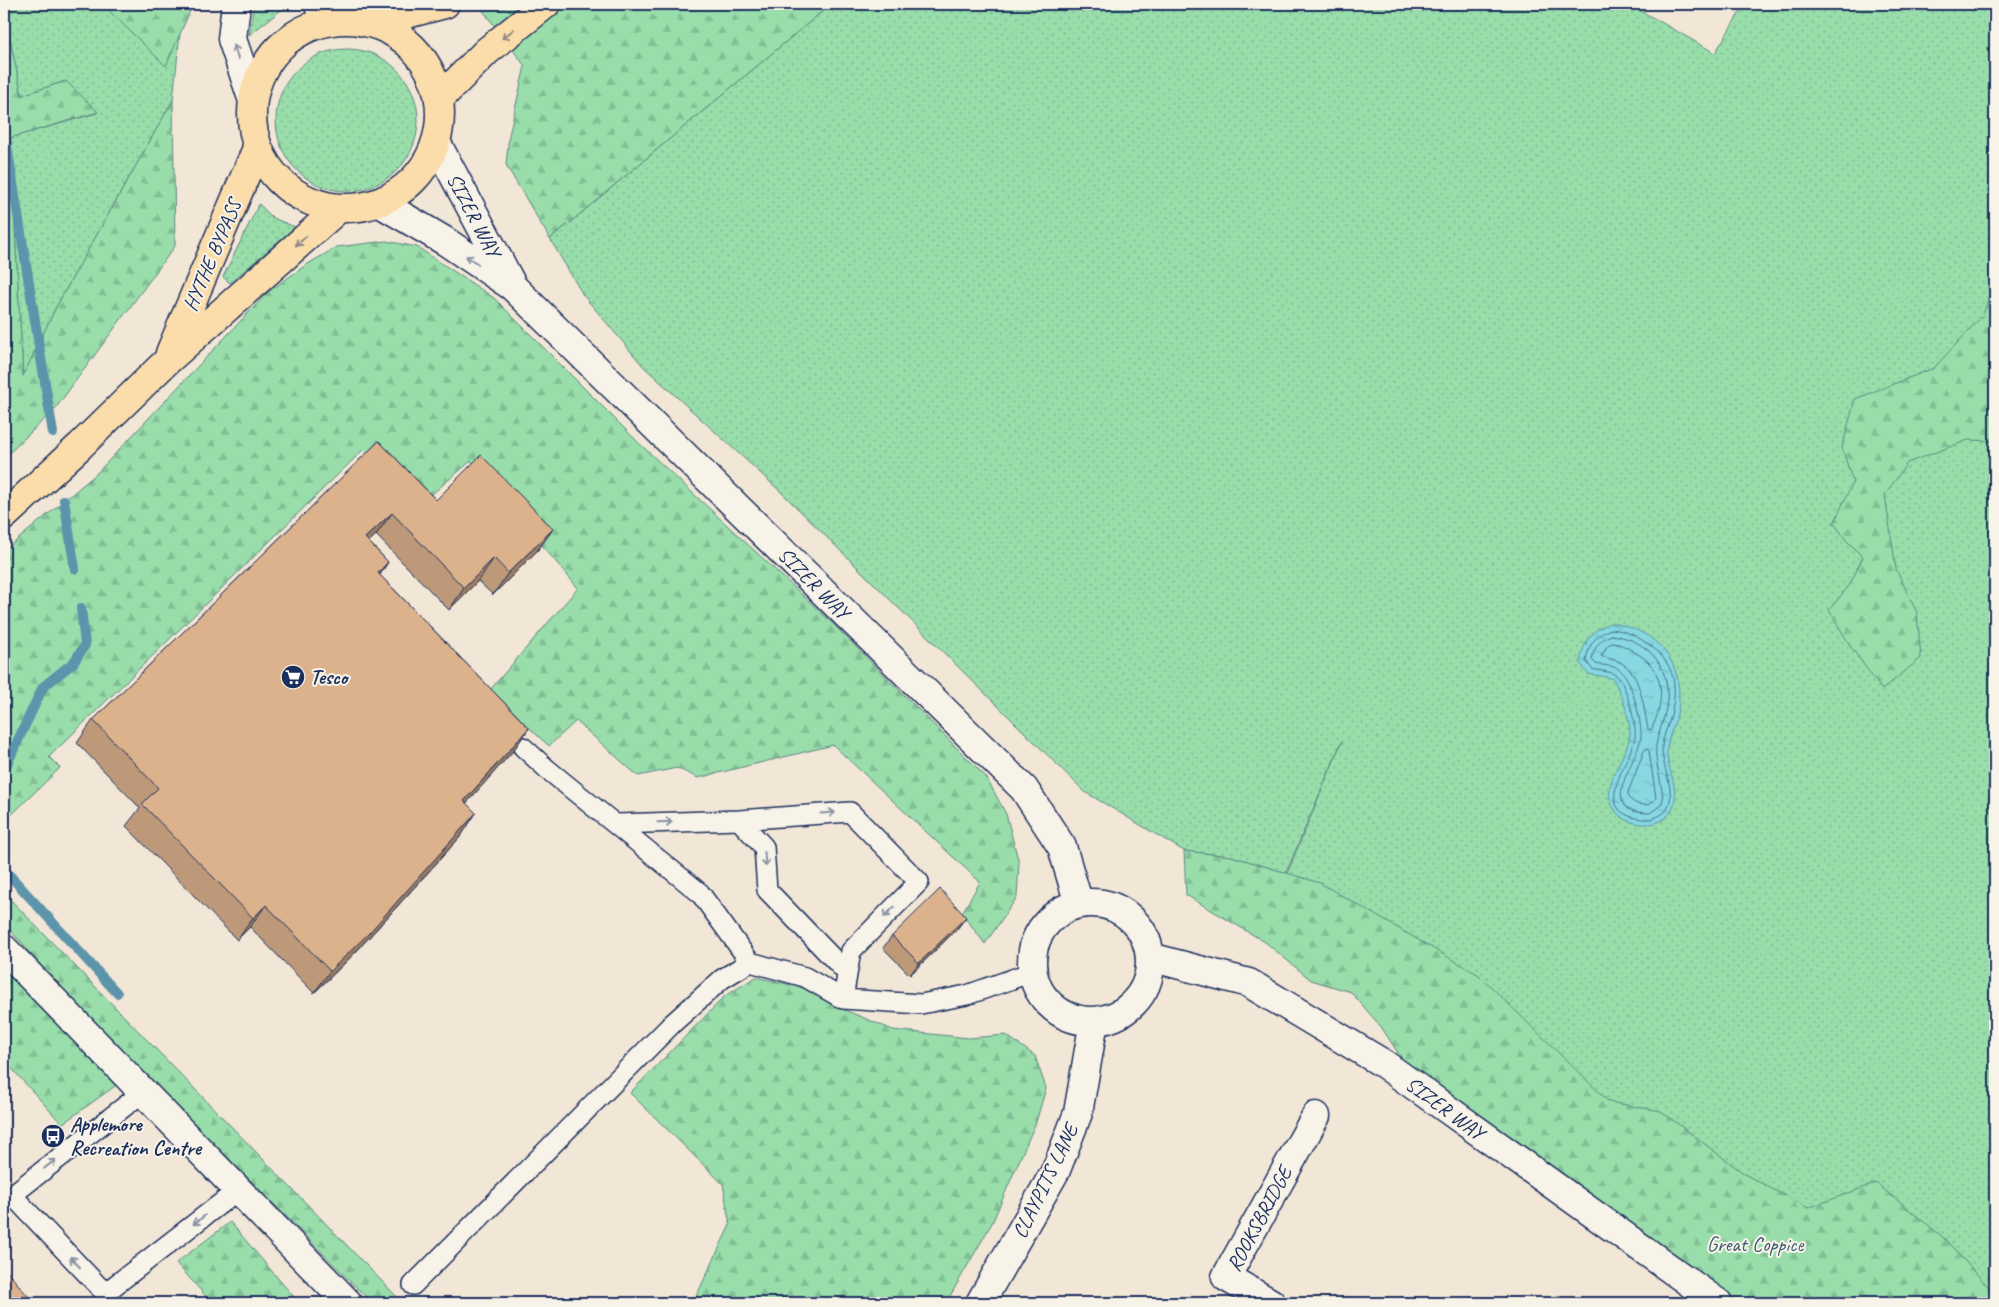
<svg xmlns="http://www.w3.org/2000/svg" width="1999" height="1307" font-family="Caveat,sans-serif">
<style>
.grass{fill:url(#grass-dots);stroke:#5a8684}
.forest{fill:url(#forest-firs);stroke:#5a8684}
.water{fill:url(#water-ripples);stroke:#5c94ac}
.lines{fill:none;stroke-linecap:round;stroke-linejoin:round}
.shore{stroke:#467392;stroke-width:1}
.stream{stroke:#5c94ac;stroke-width:10}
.service-casing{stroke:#1b2f5e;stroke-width:22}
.minor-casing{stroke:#1b2f5e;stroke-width:31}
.tertiary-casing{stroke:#1b2f5e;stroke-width:31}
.primary-casing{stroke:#1b2f5e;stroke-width:31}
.service{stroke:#f7f3e8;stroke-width:19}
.minor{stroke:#f7f3e8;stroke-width:28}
.tertiary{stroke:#f7f3e8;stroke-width:28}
.primary{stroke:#fbddab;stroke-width:28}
.wall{fill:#bd9979;stroke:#1b2f5e}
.shaded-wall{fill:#9a7d63;stroke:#1b2f5e}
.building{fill:#dcb28d;stroke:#1b2f5e}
.oneway{stroke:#8b8684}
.oneway2{stroke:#8991a3}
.labels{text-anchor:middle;stroke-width:4;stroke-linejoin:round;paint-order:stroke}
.street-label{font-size:21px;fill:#1b2f5e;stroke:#f7f3e8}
.poi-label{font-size:21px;font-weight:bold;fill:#1b2f5e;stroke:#f7f3e8;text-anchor:start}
.park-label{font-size:21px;fill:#3a5a71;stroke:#f7f3e8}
</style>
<defs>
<pattern id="grass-dots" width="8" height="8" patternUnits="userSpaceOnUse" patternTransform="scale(1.25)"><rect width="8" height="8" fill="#98ddaa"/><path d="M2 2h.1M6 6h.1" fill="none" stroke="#82be95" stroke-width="1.8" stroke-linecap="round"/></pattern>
<pattern id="forest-firs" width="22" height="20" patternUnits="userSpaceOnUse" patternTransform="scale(1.25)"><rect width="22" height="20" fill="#98ddaa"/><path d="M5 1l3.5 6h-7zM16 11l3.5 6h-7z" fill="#82be95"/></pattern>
<pattern id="water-ripples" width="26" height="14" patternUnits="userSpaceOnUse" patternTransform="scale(1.25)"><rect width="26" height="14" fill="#87d8e0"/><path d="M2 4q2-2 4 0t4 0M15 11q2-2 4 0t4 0" fill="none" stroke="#74bac3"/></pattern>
</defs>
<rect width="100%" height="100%" fill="#f2e6d6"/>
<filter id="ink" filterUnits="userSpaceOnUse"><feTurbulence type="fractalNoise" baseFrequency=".02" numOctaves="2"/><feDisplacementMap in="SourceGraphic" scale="10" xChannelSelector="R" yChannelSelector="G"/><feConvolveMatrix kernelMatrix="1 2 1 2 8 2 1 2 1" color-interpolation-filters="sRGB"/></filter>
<g filter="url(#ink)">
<path class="grass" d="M4,4h179l-10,96 -117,207 -33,70 -13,-239 87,-25 -31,-32 -44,14 -18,-82z
M254,4h35l-40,31z
M831,4h798l86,49 30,-49h250v1299h-148l-575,-393 70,-169 -56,132 -55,-17 -47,-5 -99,-59 -304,-300 -137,-125 -61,-72 -33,-56z
M276 120a71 71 0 1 1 142 0a71 71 0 1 1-142 0Z
M259,204l14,14 22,9 -65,56 -7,-6z"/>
<path class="forest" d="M102,4h91l-27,62z
M478,4h353l-281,235 -44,-74 3,-30 16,-69z
M4,13l18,82 44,-14 32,31 -88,26 13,238 33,-69 117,-207 2,146 -120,163 -51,49z
M386,241l31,6 77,51 145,145 192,179 155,155 20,37 13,49 -2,34 -32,47 -23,-31 18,-31 -147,-137 -135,33 -21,-10 -39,8 -62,-55 -27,25 -60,-55 89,-103 -107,-127 -51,43 -56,-55 -315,308 11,11 -56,54v-271l92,-77 172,-182 38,-27 31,-18z
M1995,278v163l-27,-1 -61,23 -22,32 11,74 21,44 4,45 -39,32 -31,-43 -22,-37 20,-24 14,-29 -17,-17 -12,-17 19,-41 -11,-34 13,-49 79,-31 49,-53z
M1184,851l47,5 89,27 159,92 130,127 52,9 85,64 62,33 68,-25 68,55 51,56v9h-257l-51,-39 -161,-109 -121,-91 -23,-36 -31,-36 -40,-12 -46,-38 -79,-47z
M4,893l399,410h-31l-110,-111 -162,-159 -96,-110z
M4,964l114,120 -56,40 -58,-64z
M756,977l52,12 27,17 58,24 76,8 37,-3 29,21 11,32 -10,34 -44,101 -46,80h-253l37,-78 -7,-41 -93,-91 95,-97z
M230,1222l69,81h-87l-36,-40z"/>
<path class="water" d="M1611,623c47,7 74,39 67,87 -2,13 -9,24 -11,37 -2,20 15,44 5,63 -11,21 -47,17 -58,-1 -16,-25 15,-53 16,-75 0,-18 -8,-38 -16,-54l-6,-3 -20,-3 -8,-11c3,-21 11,-33 31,-40z"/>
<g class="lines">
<path class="shore" d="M1611,629c11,1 22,5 31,11 28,17 37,38 30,70 -2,13 -9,24 -10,37 -1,19 14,42 6,60 -4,9 -16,13 -26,12 -54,-7 -12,-55 -7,-82 2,-11 -9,-54 -18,-61 -7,-6 -17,-4 -25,-7l-6,-8c2,-16 10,-27 25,-32z
M1612,635c39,5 61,35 54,73 -2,13 -8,25 -10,37 -2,18 6,36 7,54l-2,6 -11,8c-57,0 -12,-51 -9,-76 1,-14 -9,-57 -20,-66 -7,-6 -16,-5 -25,-7l-4,-4c1,-12 9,-22 20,-25z
M1613,643c9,1 17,6 25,11 28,17 27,49 13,76l-3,-1c-4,-19 -7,-55 -25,-65 -7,-5 -15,-5 -22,-8l7,-11z
M1647,749l2,2 7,47 -5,6c-10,3 -23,-1 -23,-12l16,-41z"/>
<path class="stream" d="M4,127l49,306
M64,500l11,69
M4,770l39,-83 31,-25 11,-17 -4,-37
M4,869l113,124"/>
<g class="service-casing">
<path id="service" d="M523,747l24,22 153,124 50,69 55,15 38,22 78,5 46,-9 65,-23
M739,820l25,27 3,43 80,83
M617,824l122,-4 111,-8 69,70 -68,69 -8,48
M143,1092l-131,103 93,98 133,-103
M413,1285l260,-262 49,-44 28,-17"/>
</g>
<g class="minor-casing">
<path id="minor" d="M4,949l344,354
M1271,1303l-45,-26 90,-161"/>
</g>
<g class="tertiary-casing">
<path id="tertiary" d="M236,4l-4,35 20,59
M318,4l32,15
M436,142l75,141
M380,203l65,38 68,46 511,502 38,58 17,57
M1032 962a59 59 0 1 1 118 0a59 59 0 1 1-118 0Z
M1150,957l99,26 135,81 334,239
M980,1303l76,-133 22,-57 16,-92"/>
</g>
<g class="primary-casing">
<path id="primary" d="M252 114a94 94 0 1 1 188 0a94 94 0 1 1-188 0Z
M372,23l73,-19
M439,99l48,-48 59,-47
M170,353l87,-205
M4,516l76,-70 86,-84 172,-153"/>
</g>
<use href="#service" class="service"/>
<use href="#minor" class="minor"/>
<use href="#tertiary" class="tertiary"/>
<use href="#primary" class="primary"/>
</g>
<path class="wall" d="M379,441l57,59 117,29 -16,22 -44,44 -15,-14 -29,29 -73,-75 -7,7 19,20 -8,13 149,153 -16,23 -47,52 10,10 -15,23 -108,119 -39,38 -64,-66 -13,13 -111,-114 14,-18 -63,-65 16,-23z
M966,917l-9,12 -47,46 -27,-27 9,-12z"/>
<path class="shaded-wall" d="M392,513l-16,22 -27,26 16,-23z
M553,529l-16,22 -44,44 15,-22z
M494,558l-16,23 -29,29 15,-22z
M388,562l-15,23 5,-12z
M529,728l-16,23 -65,73 16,-23z
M476,813l-15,23 -108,119 -39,38 16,-22z
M266,905l-16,22 -13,13 16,-22z
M966,917l-9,12 -47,46 9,-12z"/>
<path class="building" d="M379,441l57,59 45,-45 72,74 -45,44 -14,-15 -30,30 -72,-75 -27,25 23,24 -10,11 151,155 -65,73 12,12 -107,120 -39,38 -64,-66 -13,13 -111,-114 16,-16 -65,-68z
M940,889l26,28 -47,46 -27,-27z
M4,1268l30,35h-30z"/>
<defs><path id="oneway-shaft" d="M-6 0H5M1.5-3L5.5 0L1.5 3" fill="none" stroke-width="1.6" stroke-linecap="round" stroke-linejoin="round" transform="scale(1.25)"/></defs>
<g class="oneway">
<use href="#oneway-shaft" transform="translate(508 34) rotate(141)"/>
<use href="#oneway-shaft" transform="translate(301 241) rotate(138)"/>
</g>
<g class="oneway2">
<use href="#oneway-shaft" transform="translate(236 52) rotate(-109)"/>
<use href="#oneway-shaft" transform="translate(472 260) rotate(-146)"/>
<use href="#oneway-shaft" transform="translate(828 813) rotate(-4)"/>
<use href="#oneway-shaft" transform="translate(665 822) rotate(-2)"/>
<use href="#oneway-shaft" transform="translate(765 859) rotate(86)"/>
<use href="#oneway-shaft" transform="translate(889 912) rotate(135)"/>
<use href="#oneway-shaft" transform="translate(50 1164) rotate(-38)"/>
<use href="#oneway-shaft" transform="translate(199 1220) rotate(142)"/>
<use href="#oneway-shaft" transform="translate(75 1262) rotate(-133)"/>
</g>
</g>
<defs>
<g id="supermarket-disc" transform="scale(1.25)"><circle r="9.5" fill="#1b2f5e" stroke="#f7f3e8"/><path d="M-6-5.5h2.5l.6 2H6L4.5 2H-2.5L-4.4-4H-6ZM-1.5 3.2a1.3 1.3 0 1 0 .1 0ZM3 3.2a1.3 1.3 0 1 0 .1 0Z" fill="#fff"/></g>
<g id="bus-disc" transform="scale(1.25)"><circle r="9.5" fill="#1b2f5e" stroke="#f7f3e8"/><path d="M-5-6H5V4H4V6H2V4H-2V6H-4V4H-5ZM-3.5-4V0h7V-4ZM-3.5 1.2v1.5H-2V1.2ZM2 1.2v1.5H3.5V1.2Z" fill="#fff"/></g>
</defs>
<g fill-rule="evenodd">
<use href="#supermarket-disc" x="293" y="677"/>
<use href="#bus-disc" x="53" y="1136"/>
</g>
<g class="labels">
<g class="street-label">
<text transform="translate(474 215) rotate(62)" y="7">SIZER WAY</text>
<text transform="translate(212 255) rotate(-67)" y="7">HYTHE BYPASS</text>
<text transform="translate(814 583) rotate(45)" y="7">SIZER WAY</text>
<text transform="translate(1445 1108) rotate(36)" y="7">SIZER WAY</text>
<text transform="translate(1045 1181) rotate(-64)" y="7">CLAYPITS LANE</text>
<text transform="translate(1259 1219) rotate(-62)" y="7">ROOKSBRIDGE</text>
</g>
<g class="poi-label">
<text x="310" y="684">Tesco</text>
<text x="70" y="1131">Applemore<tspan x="70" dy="24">Recreation Centre</tspan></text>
</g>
<g class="park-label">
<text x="1755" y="1251">Great Coppice</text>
</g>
</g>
<rect width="1999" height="1307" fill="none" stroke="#f7f3e8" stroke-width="20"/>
<rect x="10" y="10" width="1979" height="1287" fill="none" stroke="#1b2f5e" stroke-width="2" filter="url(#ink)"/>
</svg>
